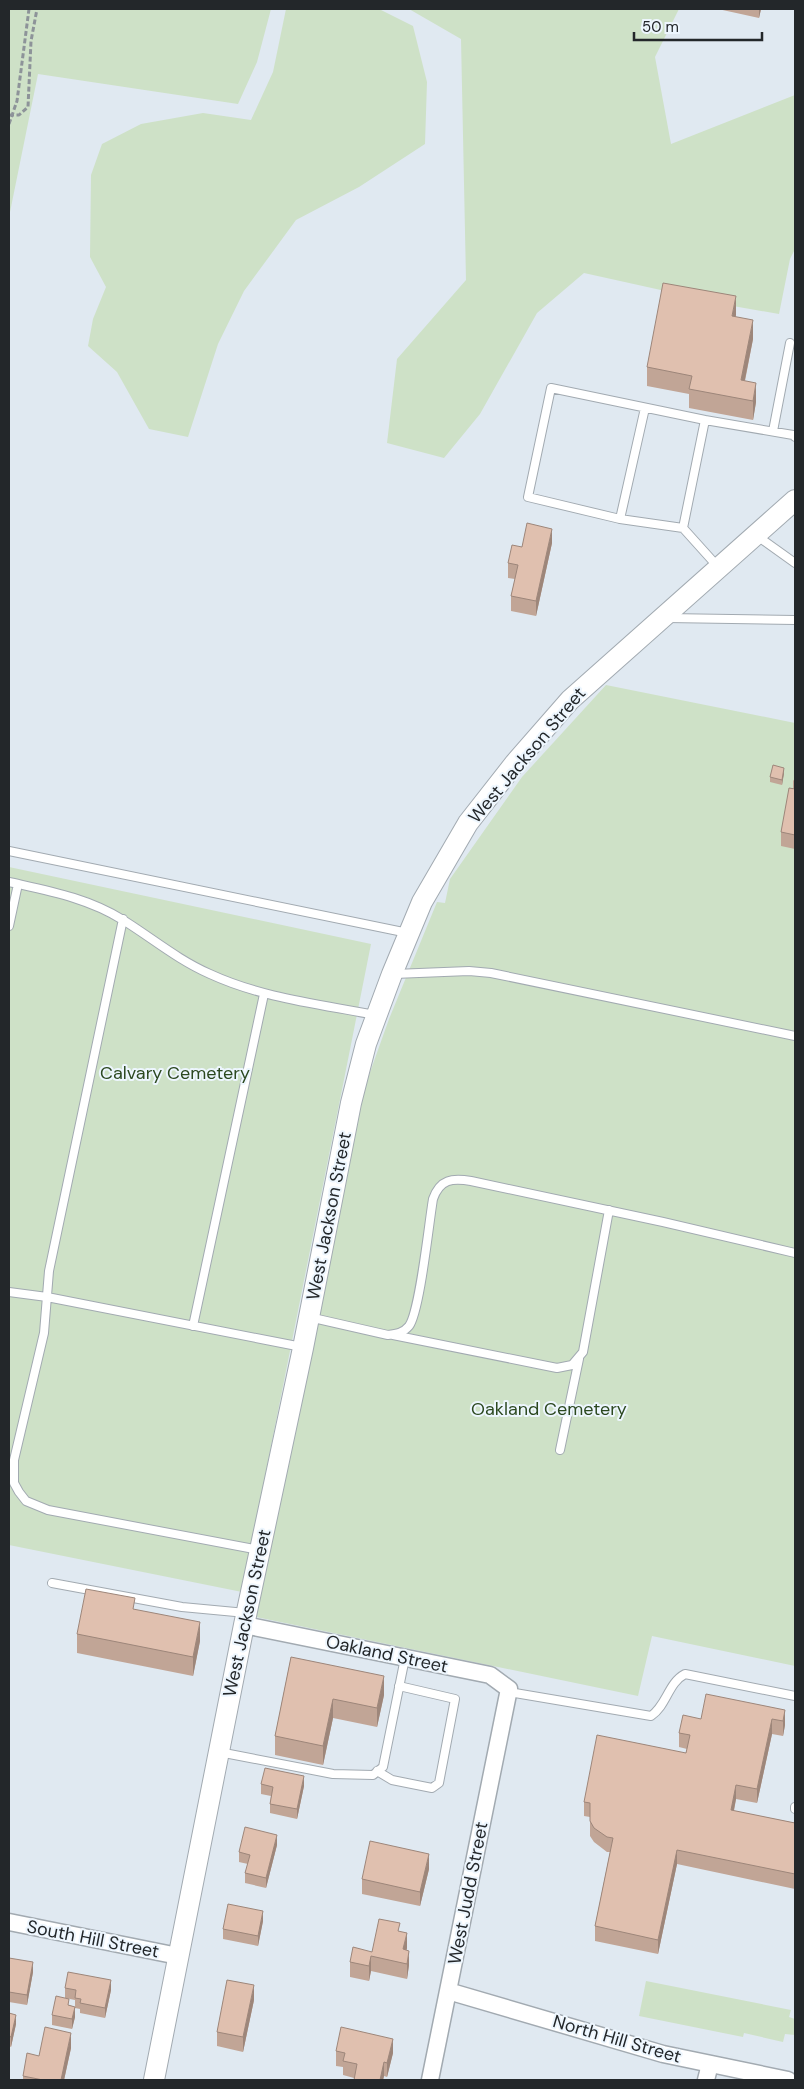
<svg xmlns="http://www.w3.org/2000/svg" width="804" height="2089" font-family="'DM Sans',sans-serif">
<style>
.green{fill:#cee1c7}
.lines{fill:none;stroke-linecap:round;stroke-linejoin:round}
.service-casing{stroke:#a2aab1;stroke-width:10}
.minor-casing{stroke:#a2aab1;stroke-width:19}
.tertiary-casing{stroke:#a2aab1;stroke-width:22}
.path{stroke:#8d9399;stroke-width:3;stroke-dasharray:5 2.5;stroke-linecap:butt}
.service{stroke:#fff;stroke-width:8}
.minor{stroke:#fff;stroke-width:16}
.tertiary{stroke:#fff;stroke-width:20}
.wall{fill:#c1a596}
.shaded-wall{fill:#9d867a}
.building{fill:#e0c0af;stroke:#9d867a}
.labels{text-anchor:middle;stroke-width:4;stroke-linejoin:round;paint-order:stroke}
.street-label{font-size:18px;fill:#23272a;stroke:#edf6fe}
.park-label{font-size:18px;fill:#2b481f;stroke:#edf6fe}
</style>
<rect width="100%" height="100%" fill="#e0e9f1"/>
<path class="green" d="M9,9h262l-14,53 -19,42 -200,-30 -29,143z
M286,9h93l34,17 14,56 -2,62 -66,43 -63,33 -52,71 -26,53 -30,93 -39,-8 -32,-57 -29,-26 5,-27 13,-32 -16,-30 1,-82 11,-31 39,-20 62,-11 48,7 22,-48z
M409,9h270l-24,48 16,87 124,-49v154l-5,10 -11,55 -46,-8 -149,-33 -47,40 -57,101 -36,44 -57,-15 10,-84 69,-79 -5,-241z
M606,685l189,38v943l-143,-30 -14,60 -382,-79 102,-511 31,-87 48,-117 8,1 5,-24 72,-102z
M9,867l362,77 -129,648 -233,-47z
M646,1981l145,29 -2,7 6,2v16l-10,-1 -2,8 -39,-9 -1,4 -104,-21z"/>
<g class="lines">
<g class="service-casing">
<path id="service" d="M773,431l17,-88
M620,519l25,-111
M683,528l-63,-9 -92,-22 23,-109 154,32
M756,535l39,28
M719,568l-36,-40 22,-108 88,15 2,2
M667,618l128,2
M9,851l399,82
M9,882c40,9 79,16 114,38 29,18 55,40 87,54 52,24 109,30 165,41
M123,919l-74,352 -5,62 -30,127v23l5,9 7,9 22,9 211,40
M9,926l9,-42
M394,974l75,-3 22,2 304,63
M9,1292l38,5 255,50
M309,1317l79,18c9,-1 15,-2 21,-9 11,-15 20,-104 24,-127 7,-20 19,-21 38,-18l192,41 132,31
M193,1326l71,-332
M393,1335l164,33 15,-3 11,-13 26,-142
M560,1450l19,-91
M52,1583l130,24 64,6
M509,1692l142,24c16,-11 17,-33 34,-42l110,22
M219,1752l114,22 40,1 10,-8 22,-109
M377,1771l15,9 40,8 7,-5 16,-84 -56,-13
M795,1809v-2"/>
</g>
<g class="minor-casing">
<path id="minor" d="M244,1625l246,50 19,14 -79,391
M9,1922l169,34
M448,1991l215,63 125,26
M706,2080l4,-16"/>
</g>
<g class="tertiary-casing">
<path id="tertiary" d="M154,2080l90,-455 59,-277 48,-245 15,-59 26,-70 30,-72 46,-79 47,-60 55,-63 225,-200"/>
</g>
<path class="path" d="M9,115h10l9,-8 3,-66 6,-32
M9,124l8,-23 12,-92"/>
<use href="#service" class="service"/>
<use href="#minor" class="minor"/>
<use href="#tertiary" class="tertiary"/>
</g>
<path class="wall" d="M718,9h43l-2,9z
M736,315v2l17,22 -8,42 11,21 -3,18 -64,-12v-14l-42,-8v-19z
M552,543l-16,73 -25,-5v-15l4,-17 -7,-1v-15l14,-16z
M784,773l-2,12 -12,-3v-5z
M795,778v71l-14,-3v-14l12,-43v-8z
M135,1610l65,31 -7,35 -116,-23v-19z
M291,1657l93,38 -7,32 -44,-9 -10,47 -48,-10v-19z
M785,1710v15l-2,11 -11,-2 -15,69 -21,-4 -2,12 61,12v66l-118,-25 -19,90 -63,-13v-15l15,-74h-3l-13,-10 -4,-6v-19l-6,-1v-14l102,-49 1,-4 -8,-2v-14l22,-14z
M261,1784l43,2 -7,33 -27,-6v-9l1,-8 -10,-2z
M277,1845l-11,43 -21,-5v-10l3,-9 -9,-2v-10z
M429,1869l-9,37 -58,-12v-15z
M263,1921l-5,25 -35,-7v-10z
M400,1932l7,16 -1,2 3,15 -2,14 -36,-8 -2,10 -19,-4v-15l22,-10z
M9,1958l24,14 -6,33 -18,-3z
M65,1988l46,2 -6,28 -25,-5v-4l-5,-1v9l-3,12 -20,-4v-10l17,-10 6,2v-7l-10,-2z
M254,2000l-11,52 -26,-6v-14z
M9,2013l7,11 -5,23 -2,-1z
M71,2048l-7,32h-41v-4l16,-20z
M336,2051l57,2 -6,24 -3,-1 -1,4h-29v-2l-11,-3v-8l-7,-1z"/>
<path class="shaded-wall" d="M759,9h2l-2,9z
M736,296v19l-4,20v-19z
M753,320v19l-12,60v-19z
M756,383v19l-3,18v-19z
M552,529v14l-16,73v-15z
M784,768v5l-2,12v-5z
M200,1622v19l-7,35v-19z
M384,1676v19l-7,32v-19z
M333,1699v19l-10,47v-19z
M785,1710v15l-2,11v-15z
M772,1719v15l-15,69v-14z
M304,1776v10l-7,33v-10z
M736,1785v14l-5,25v-14z
M277,1835v10l-11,43v-10z
M677,1850v14l-19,90v-14z
M429,1854v15l-9,37v-14z
M263,1911v10l-5,25v-10z
M407,1933v15l-4,16v-15z
M409,1951v14l-2,14v-15z
M371,1956v15l-2,10v-15z
M33,1962v10l-6,33v-10z
M111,1980v10l-6,28v-10z
M254,1985v15l-11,52v-15z
M75,2007v10l-3,12v-10z
M16,2015v9l-5,23v-10z
M71,2033v15l-7,32h-3z
M393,2039v14l-6,24v-14z
M384,2062v14l-1,4h-3z"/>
<path class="building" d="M663,283l73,13 -4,20 21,4 -12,60 15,3 -3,18 -64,-12 3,-13 -45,-9z
M527,523l25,6 -16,72 -25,-5 7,-31 -10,-2 4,-18 10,2z
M773,765l11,3 -2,12 -12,-3z
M789,788l6,1v46l-14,-3z
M86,1589l49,9 -2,11 67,13 -7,35 -116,-23z
M291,1657l93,19 -7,32 -44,-9 -10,47 -48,-10z
M706,1694l79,16 -2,11 -11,-2 -15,70 -21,-4 -5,25 64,13v51l-118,-24 -19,90 -63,-14 18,-88 -6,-1 -13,-9 -4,-7v-18l-6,-1 13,-67 89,18 4,-18 -11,-2 4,-18 18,4z
M265,1768l39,8 -7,33 -27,-5 3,-17 -12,-3z
M245,1827l32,8 -11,43 -21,-5 5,-18 -11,-3z
M370,1841l59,13 -9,38 -58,-13z
M228,1904l35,7 -5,25 -35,-7z
M379,1919l21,4 -2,8 9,2 -4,16 6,2 -2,13 -36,-8 -2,10 -19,-4 3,-15 19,5z
M9,1958l24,4 -6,33 -18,-3z
M68,1972l43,8 -6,28 -25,-5 1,-4 -6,-1 1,-8 -11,-2z
M227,1980l27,5 -11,52 -26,-5z
M56,1996l13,3 -1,6 7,2 -3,12 -20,-4z
M9,2013l7,2 -5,22 -2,-1z
M45,2027l26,6 -10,47h-18l-20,-4 4,-23 12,3z
M341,2027l52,12 -6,24 -3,-1 -4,18h-26l3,-16 -14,-3 2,-8 -9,-2z"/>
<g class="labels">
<g class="street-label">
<text transform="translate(527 755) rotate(-50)" y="6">West Jackson Street</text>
<text transform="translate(329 1216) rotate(-79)" y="6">West Jackson Street</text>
<text transform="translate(247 1613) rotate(-78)" y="6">West Jackson Street</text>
<text transform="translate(387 1654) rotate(12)" y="6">Oakland Street</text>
<text transform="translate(468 1893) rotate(-79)" y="6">West Judd Street</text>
<text transform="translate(93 1939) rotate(11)" y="6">South Hill Street</text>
<text transform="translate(617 2039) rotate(16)" y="6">North Hill Street</text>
</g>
<g class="park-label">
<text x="175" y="1079">Calvary Cemetery</text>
<text x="549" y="1415">Oakland Cemetery</text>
</g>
</g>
<rect width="804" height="2089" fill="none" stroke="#23272a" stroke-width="20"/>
<path d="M634 32v8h128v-8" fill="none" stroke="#23272a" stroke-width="2.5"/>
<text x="642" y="32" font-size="15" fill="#23272a" stroke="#edf6fe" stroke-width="4" paint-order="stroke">50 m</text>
</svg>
